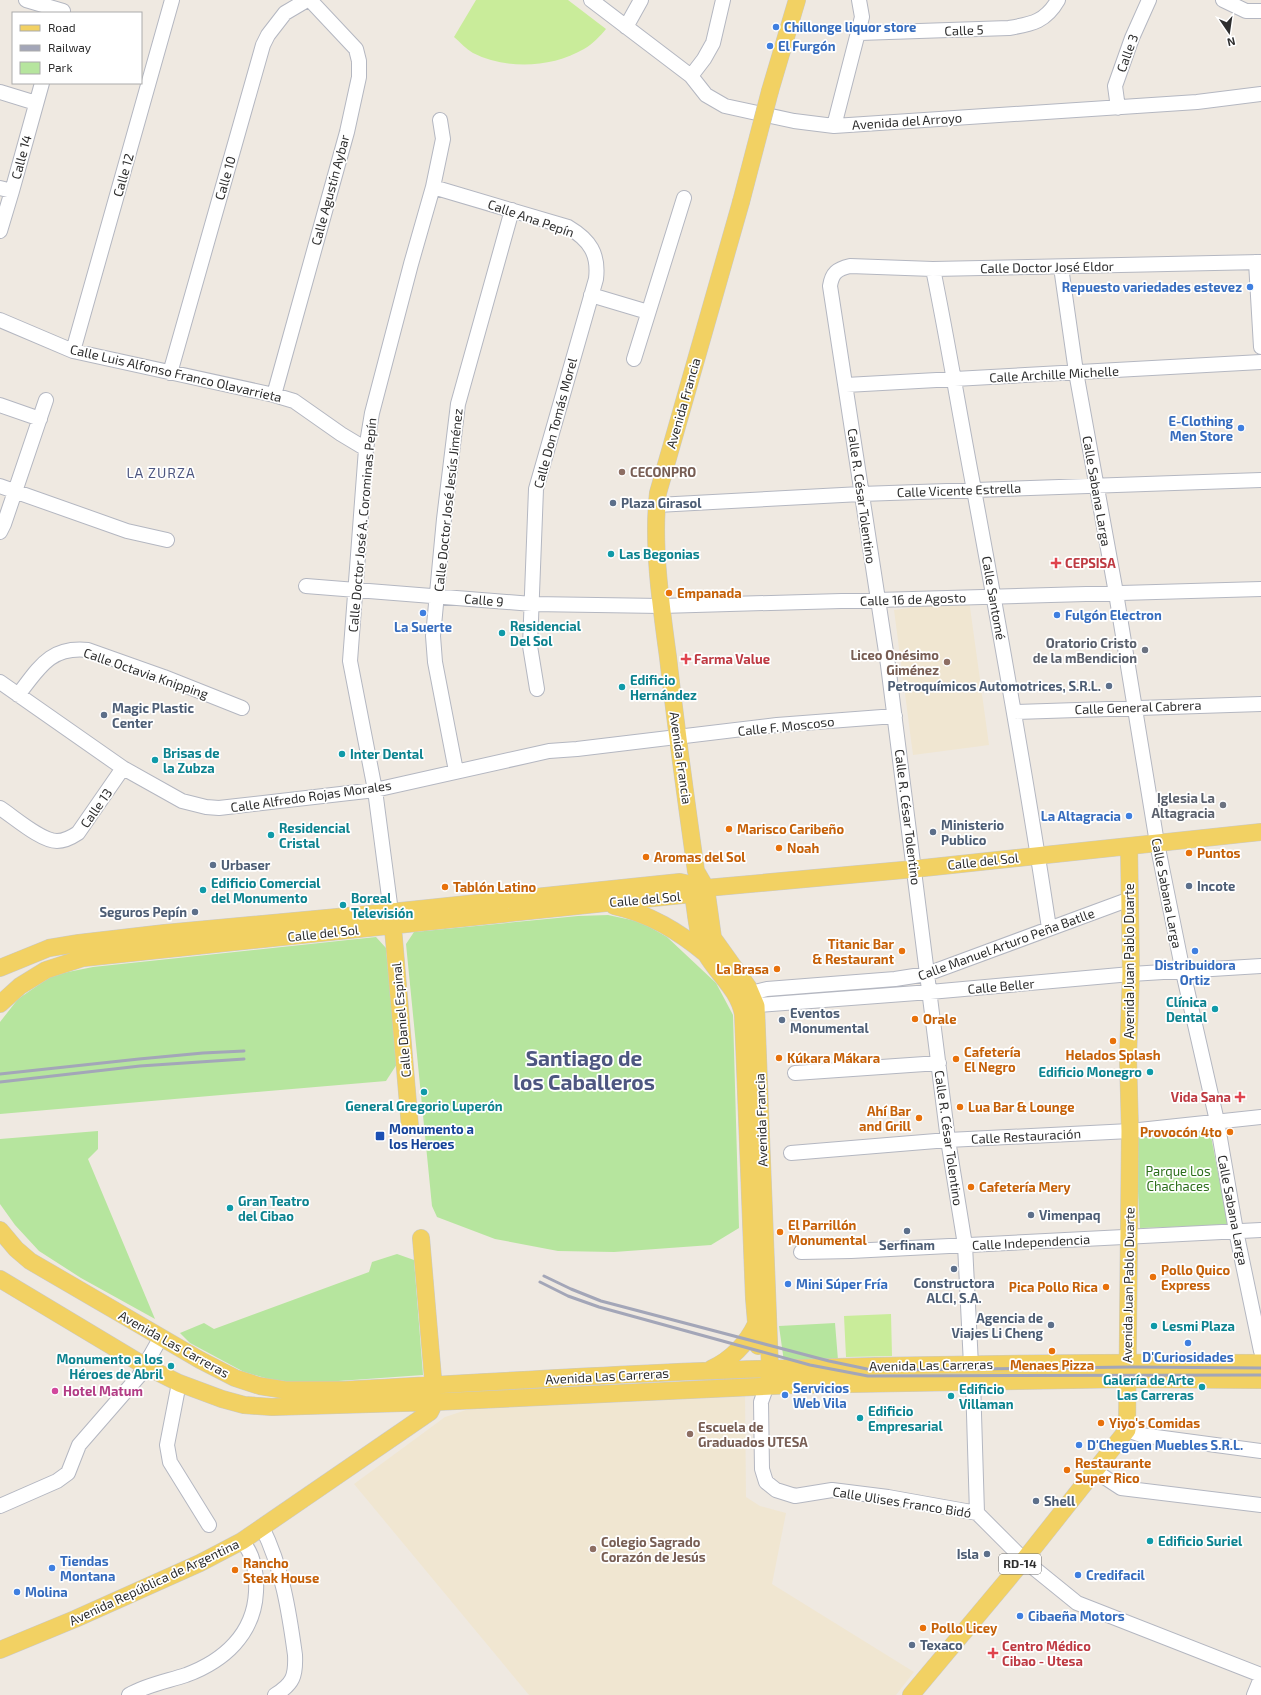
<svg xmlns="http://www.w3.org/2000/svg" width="1261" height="1695" font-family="'Exo 2',sans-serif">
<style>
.education{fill:#f0e6d1}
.green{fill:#b6e59e}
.pitch{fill:#c9ec9a}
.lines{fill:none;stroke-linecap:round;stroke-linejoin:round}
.minor-casing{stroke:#b4b7c1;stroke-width:16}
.major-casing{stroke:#c9c9c9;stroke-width:18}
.minor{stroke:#fff;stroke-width:14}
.major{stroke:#f2d163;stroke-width:17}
.rail{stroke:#a3a6b8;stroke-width:3}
.major-bridge-casing{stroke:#c9c9c9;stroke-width:18;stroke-linecap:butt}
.major-bridge{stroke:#f2d163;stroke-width:17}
.shop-dot{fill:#3f7fe0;stroke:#fff;stroke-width:1.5}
.education-dot{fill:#8d6e63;stroke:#fff;stroke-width:1.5}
.service-dot{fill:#5c6f8a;stroke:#fff;stroke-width:1.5}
.culture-dot{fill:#0f9aa8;stroke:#fff;stroke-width:1.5}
.health-dot{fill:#e0444e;stroke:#fff;stroke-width:1.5}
.food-dot{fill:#e8710a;stroke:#fff;stroke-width:1.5}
.worship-dot{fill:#6b7280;stroke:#fff;stroke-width:1.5}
.transit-dot{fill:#1a4fb4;stroke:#fff;stroke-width:1.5}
.hotel-dot{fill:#d1479c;stroke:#fff;stroke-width:1.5}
.labels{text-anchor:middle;stroke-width:3.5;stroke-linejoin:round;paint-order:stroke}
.shield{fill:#fff;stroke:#6d6d6d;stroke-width:1}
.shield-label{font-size:12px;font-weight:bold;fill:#2e2e2e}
.shop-label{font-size:13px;font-weight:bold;fill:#366cbe;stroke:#fff;text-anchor:start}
.street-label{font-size:13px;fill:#2e2e2e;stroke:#fff}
.education-label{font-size:13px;font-weight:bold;fill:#785e54;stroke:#fff;text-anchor:start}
.service-label{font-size:13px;font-weight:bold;fill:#4e5e75;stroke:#fff;text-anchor:start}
.culture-label{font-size:13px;font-weight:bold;fill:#0d838f;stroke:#fff;text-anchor:start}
.health-label{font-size:13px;font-weight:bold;fill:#be3a42;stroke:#fff;text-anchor:start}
.food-label{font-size:13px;font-weight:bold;fill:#c56008;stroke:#fff;text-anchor:start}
.worship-label{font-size:13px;font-weight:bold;fill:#5b616d;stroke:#fff;text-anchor:end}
.transit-label{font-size:13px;font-weight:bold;fill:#164399;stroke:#fff;text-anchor:start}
.park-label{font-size:13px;fill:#2c6e1b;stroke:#fff}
.hotel-label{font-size:13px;font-weight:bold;fill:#b23c85;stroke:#fff;text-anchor:start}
.neighbourhood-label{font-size:14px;letter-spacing:1px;fill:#4d5680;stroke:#fff}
.town-label{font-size:21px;font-weight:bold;fill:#4d5680;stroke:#fff}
</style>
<rect width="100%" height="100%" fill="#efe9e1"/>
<path class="education" d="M969,600l20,145 -76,10 -19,-145z
M745,1393l1,104 14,9 26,7 -14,71 142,88 -18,23h-367l-175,-211 91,-67 27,-9z"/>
<path class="green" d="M608,915l33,7 26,15 49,46 17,32 6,213 -28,17 -97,7 -56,-1 -63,-12 -58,-22 -5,-11 -26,-262 8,-12 164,-16z
M376,937l10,11 11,116 -11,17 -386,33v-92l18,-23 35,-24 40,-8z
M98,1131v18l-10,10 67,160 -74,-41 -42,-27 -24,-26 -15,-21v-65z
M1210,1131l18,94 -88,3 -5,-91z
M397,1254l17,6 9,115 -113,8 -38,-3 -28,-8 -54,-29 -10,-10 24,-10 10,6 155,-57 3,-10z
M835,1323l3,37 -54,2 -5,-36z"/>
<path class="pitch" d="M476,0h92l38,29c-6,7 -13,15 -22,20 -33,19 -77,21 -111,4 -7,-4 -13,-11 -19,-16z
M891,1314l1,42 -46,1 -2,-41z"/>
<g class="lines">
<g class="minor-casing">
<path id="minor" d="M26,0l37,11
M591,0l100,76 15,19 19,11 69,15 40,5 363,-24 64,-8
M1223,0l23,11h15
M626,27l15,-27
M859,33l150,-5c24,-4 37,-7 49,-28
M691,76l13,-17 9,-16 10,-43
M0,92l36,11
M1118,108l-3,-22 17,-48 17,-38
M834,126l28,-109 -3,-17
M433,187l135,40c22,13 31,27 28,52l-60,210 -6,157 7,43
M0,188l12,3
M0,231l12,-40 30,-108
M1256,262l5,85
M1061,267l15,105 40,221 41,250 26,129 34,149 19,110 25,120
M933,269c15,73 27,148 41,221 27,146 53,292 75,438
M591,295l57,17
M0,320l73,31 201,44 20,6 47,33 25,15
M73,351l99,-351
M634,359l50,-161
M170,373l93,-328 5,-10 17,-22 22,-13
M846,385l415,-23
M274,395l73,-263 12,-55v-16l-3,-12 -46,-49
M0,405l40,14
M0,486l127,45 40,9
M657,505l204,-11 400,-14
M0,532l4,-8 42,-124
M306,586l226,18 129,2 600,-17
M0,682l123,86 59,33 24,6 13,1 156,-18 174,-39 28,-2 200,-24 118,-9
M18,695c21,-27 32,-49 70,-45l76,27 78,31
M1014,712l247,-8
M456,771l-21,-109 -2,-26 11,-117 14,-115 54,-194
M0,808c14,9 41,33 57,33 8,0 15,-4 21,-8l45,-65
M391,912l-16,-122 -25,-129 16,-212 6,-36 39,-149 22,-77 10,-48 -3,-19
M742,999l9,-6 16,-4 128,-10 32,-5 203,-75
M746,1006l184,-14 201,-18 130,-8
M795,1073l144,-10
M791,1153l157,-13 182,-9 131,-14
M801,1252l50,-1 410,-21
M971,1365l-6,-120 -17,-105 -60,-475 -58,-379c2,-13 7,-17 20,-20l83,3 328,-7
M973,1381l4,132
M179,1383l-12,62 3,17 39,63
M767,1385l-6,17 1,67 4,13 10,8 19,6 37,-6 56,7 89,16 47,47 53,43 184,72
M1127,1430l14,5 120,16
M1095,1471l26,17 140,17
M0,1506l57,-25 11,-8 11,-28 60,-69 22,-39
M262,1527c20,40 27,84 33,128 1,21 -2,29 -20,40
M129,1695c17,-10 39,-14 57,-20 38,-14 68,-41 70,-83 1,-17 -2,-38 -14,-51
M1254,1695l7,-17"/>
</g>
<g class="major-casing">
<path id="major" d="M770,91l27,-91
M741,202l-83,291c-6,51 3,113 10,164 8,71 18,143 28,214l10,17 7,50 35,49 8,19 14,363 -1,10
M691,884c5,21 5,51 15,70 12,21 32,35 37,60l11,284 4,48
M614,906c36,8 64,25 92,48
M392,916l18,211
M0,968l49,-20 30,-5 86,-10 226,-21 289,-30 26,6 208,-19 347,-37
M0,1004l20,-18 26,-16 37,-12 599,-63 11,-1 13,-6
M0,1230l16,19 14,12 170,99 35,18 25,8 25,4h59c138,-7 276,-17 414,-21 168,-5 335,-7 503,-6
M0,1279l145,87 34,17 43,16 22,6 28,2 163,-5 358,-17 334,-6 134,1
M711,1369c21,-10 35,-24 45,-45
M0,1650l75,-31 125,-56 42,-22 188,-129 5,-10 -14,-164
M911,1695l113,-135 103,-130 3,-299 -2,-74 3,-83 -2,-128"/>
</g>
<use href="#minor" class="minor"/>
<use href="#major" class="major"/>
<path class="rail" d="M0,1074l139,-15 64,-6 41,-2
M0,1082l140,-16 104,-7
M544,1276l27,13 30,12 228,60 38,8 21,1 243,-3 130,1
M540,1282l28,14 31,11 211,58 58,11 393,-1"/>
<g class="major-bridge-casing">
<path id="major-bridge" d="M741,202l29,-111"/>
</g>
<use href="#major-bridge" class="major-bridge"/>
</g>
<g class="shop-dot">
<circle cx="776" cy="27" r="4"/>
<circle cx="770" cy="46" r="4"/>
<circle cx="1250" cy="287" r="4"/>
<circle cx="1241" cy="428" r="4"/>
<circle cx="423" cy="613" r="4"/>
<circle cx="1057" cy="615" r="4"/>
<circle cx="1129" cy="816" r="4"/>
<circle cx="1195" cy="951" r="4"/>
<circle cx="788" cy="1284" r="4"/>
<circle cx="1188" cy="1343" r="4"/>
<circle cx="785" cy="1395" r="4"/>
<circle cx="1079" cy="1445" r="4"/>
<circle cx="52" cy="1568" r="4"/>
<circle cx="1078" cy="1575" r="4"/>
<circle cx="17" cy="1592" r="4"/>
<circle cx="1020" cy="1616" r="4"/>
</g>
<g class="education-dot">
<circle cx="622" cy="472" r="4"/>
<circle cx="947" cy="662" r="4"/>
<circle cx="690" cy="1434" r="4"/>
<circle cx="593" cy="1549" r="4"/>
</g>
<g class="service-dot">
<circle cx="613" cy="503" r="4"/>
<circle cx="1109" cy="686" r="4"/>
<circle cx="104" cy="715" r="4"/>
<circle cx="933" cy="832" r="4"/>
<circle cx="213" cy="865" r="4"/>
<circle cx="1189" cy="886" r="4"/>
<circle cx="195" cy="912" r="4"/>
<circle cx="782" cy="1020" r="4"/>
<circle cx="1031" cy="1215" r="4"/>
<circle cx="907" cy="1231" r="4"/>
<circle cx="954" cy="1269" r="4"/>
<circle cx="1051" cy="1325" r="4"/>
<circle cx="1036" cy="1501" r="4"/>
<circle cx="987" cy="1554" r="4"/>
<circle cx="912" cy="1645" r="4"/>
</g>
<g class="culture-dot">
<circle cx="611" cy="554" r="4"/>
<circle cx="502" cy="633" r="4"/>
<circle cx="622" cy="687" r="4"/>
<circle cx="342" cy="754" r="4"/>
<circle cx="155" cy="760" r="4"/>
<circle cx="271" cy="835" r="4"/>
<circle cx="203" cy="890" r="4"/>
<circle cx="343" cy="905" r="4"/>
<circle cx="1215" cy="1009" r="4"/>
<circle cx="1150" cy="1072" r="4"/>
<circle cx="424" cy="1092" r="4"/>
<circle cx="230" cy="1208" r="4"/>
<circle cx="1154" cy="1326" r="4"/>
<circle cx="171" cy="1366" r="4"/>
<circle cx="1202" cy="1387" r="4"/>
<circle cx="951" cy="1396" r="4"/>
<circle cx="860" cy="1418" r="4"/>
<circle cx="1150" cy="1541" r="4"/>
</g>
<g class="health-dot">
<path d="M1054 557h4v4h4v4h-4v4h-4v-4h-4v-4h4z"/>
<path d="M684 653h4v4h4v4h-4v4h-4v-4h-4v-4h4z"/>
<path d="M1238 1091h4v4h4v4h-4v4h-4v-4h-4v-4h4z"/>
<path d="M991 1647h4v4h4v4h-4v4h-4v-4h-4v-4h4z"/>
</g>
<g class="food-dot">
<circle cx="669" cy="593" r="4"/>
<circle cx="729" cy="829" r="4"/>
<circle cx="779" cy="848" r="4"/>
<circle cx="1189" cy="853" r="4"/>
<circle cx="646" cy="857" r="4"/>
<circle cx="445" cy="887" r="4"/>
<circle cx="902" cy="951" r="4"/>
<circle cx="777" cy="969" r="4"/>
<circle cx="915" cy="1019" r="4"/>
<circle cx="1113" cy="1041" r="4"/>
<circle cx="779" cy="1058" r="4"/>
<circle cx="956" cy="1059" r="4"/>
<circle cx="960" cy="1107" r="4"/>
<circle cx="919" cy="1118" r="4"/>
<circle cx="1230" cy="1132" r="4"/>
<circle cx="971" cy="1187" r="4"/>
<circle cx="780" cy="1232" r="4"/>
<circle cx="1153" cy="1277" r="4"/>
<circle cx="1106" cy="1287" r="4"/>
<circle cx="1052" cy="1351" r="4"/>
<circle cx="1101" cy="1423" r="4"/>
<circle cx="1067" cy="1470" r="4"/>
<circle cx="235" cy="1570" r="4"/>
<circle cx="923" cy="1628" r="4"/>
</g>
<g class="worship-dot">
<circle cx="1145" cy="650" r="4"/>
<circle cx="1223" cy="805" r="4"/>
</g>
<rect class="transit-dot" x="375" y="1131" width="10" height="10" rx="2"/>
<circle class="hotel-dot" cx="55" cy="1391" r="4"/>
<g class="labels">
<rect class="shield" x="999" y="1554" width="42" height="20" rx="3"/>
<g class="shield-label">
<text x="1020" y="1568">RD-14</text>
</g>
<g class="shop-label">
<text x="784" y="32">Chillonge liquor store</text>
<text x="778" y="51">El Furgón</text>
<text x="1242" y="292" text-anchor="end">Repuesto variedades estevez</text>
<text x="1233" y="426" text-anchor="end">E-Clothing<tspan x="1233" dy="15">Men Store</tspan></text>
<text x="1065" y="620">Fulgón Electron</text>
<text x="423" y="632" text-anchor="middle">La Suerte</text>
<text x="1121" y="821" text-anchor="end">La Altagracia</text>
<text x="1195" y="970" text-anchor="middle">Distribuidora<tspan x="1195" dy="15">Ortiz</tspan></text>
<text x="796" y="1289">Mini Súper Fría</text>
<text x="1188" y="1362" text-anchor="middle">D'Curiosidades</text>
<text x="793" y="1393">Servicios<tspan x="793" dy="15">Web Vila</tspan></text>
<text x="1087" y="1450">D'Cheguen Muebles S.R.L.</text>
<text x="60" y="1566">Tiendas<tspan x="60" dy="15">Montana</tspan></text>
<text x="1086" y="1580">Credifacil</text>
<text x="25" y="1597">Molina</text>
<text x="1028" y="1621">Cibaeña Motors</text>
</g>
<g class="street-label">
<text transform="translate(964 30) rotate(-2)" y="5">Calle 5</text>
<text transform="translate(1127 53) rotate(-70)" y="5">Calle 3</text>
<text transform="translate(907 121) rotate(-4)" y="5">Avenida del Arroyo</text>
<text transform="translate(21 157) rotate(-75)" y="5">Calle 14</text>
<text transform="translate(123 175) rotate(-74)" y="5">Calle 12</text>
<text transform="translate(225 178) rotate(-74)" y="5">Calle 10</text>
<text transform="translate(330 190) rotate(-75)" y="5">Calle Agustín Aybar</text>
<text transform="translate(531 218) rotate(19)" y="5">Calle Ana Pepín</text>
<text transform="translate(1047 267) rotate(-1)" y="5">Calle Doctor José Eldor</text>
<text transform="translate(176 373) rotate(13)" y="5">Calle Luis Alfonso Franco Olavarrieta</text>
<text transform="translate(1054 374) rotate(-3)" y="5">Calle Archille Michelle</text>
<text transform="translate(683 403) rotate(-74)" y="5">Avenida Francia</text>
<text transform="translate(555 423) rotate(-75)" y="5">Calle Don Tomás Morel</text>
<text transform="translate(959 490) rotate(-2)" y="5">Calle Vicente Estrella</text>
<text transform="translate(1097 491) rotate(80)" y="5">Calle Sabana Larga</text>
<text transform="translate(862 496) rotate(82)" y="5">Calle R. César Tolentino</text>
<text transform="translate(448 500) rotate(-84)" y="5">Calle Doctor José Jesús Jiménez</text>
<text transform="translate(362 525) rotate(-85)" y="5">Calle Doctor José A. Corominas Pepín</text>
<text transform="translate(994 598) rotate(80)" y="5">Calle Santomé</text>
<text transform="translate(913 599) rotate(-2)" y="5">Calle 16 de Agosto</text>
<text transform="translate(484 600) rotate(5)" y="5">Calle 9</text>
<text transform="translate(146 673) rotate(19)" y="5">Calle Octavia Knipping</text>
<text transform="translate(1138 707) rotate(-2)" y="5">Calle General Cabrera</text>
<text transform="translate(786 726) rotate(-6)" y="5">Calle F. Moscoso</text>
<text transform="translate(681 758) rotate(82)" y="5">Avenida Francia</text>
<text transform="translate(311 796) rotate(-8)" y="5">Calle Alfredo Rojas Morales</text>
<text transform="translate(96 808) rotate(-55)" y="5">Calle 13</text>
<text transform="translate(908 817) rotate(83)" y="5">Calle R. César Tolentino</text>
<text transform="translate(983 861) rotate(-6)" y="5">Calle del Sol</text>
<text transform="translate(1167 893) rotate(79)" y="5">Calle Sabana Larga</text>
<text transform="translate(645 899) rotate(-5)" y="5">Calle del Sol</text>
<text transform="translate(323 933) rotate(-6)" y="5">Calle del Sol</text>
<text transform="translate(1006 944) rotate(-20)" y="5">Calle Manuel Arturo Peña Batlle</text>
<text transform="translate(1129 961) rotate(-90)" y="5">Avenida Juan Pablo Duarte</text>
<text transform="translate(1001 986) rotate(-5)" y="5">Calle Beller</text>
<text transform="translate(401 1020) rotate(-95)" y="5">Calle Daniel Espinal</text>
<text transform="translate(761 1120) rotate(-92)" y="5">Avenida Francia</text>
<text transform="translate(1026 1136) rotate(-3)" y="5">Calle Restauración</text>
<text transform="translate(949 1138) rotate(82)" y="5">Calle R. César Tolentino</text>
<text transform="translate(1233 1210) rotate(79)" y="5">Calle Sabana Larga</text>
<text transform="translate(1031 1242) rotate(-3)" y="5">Calle Independencia</text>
<text transform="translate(1128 1285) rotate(-89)" y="5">Avenida Juan Pablo Duarte</text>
<text transform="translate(174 1344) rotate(29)" y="5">Avenida Las Carreras</text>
<text transform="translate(931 1365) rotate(-1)" y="5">Avenida Las Carreras</text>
<text transform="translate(607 1376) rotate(-3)" y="5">Avenida Las Carreras</text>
<text transform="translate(902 1502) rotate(9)" y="5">Calle Ulises Franco Bidó</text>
<text transform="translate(154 1582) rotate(-25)" y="5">Avenida República de Argentina</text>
</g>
<g class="education-label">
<text x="630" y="477">CECONPRO</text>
<text x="939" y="660" text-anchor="end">Liceo Onésimo<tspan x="939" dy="15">Giménez</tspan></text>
<text x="698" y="1432">Escuela de<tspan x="698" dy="15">Graduados UTESA</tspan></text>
<text x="601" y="1547">Colegio Sagrado<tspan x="601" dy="15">Corazón de Jesús</tspan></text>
</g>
<g class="service-label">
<text x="621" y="508">Plaza Girasol</text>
<text x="1101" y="691" text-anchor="end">Petroquímicos Automotrices, S.R.L.</text>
<text x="112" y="713">Magic Plastic<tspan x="112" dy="15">Center</tspan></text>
<text x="941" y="830">Ministerio<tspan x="941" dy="15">Publico</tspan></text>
<text x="221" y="870">Urbaser</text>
<text x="1197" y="891">Incote</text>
<text x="187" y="917" text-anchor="end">Seguros Pepín</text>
<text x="790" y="1018">Eventos<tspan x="790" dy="15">Monumental</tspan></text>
<text x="1039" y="1220">Vimenpaq</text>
<text x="907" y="1250" text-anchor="middle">Serfinam</text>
<text x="954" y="1288" text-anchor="middle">Constructora<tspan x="954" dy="15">ALCI, S.A.</tspan></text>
<text x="1043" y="1323" text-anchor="end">Agencia de<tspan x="1043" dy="15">Viajes Li Cheng</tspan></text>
<text x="1044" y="1506">Shell</text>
<text x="979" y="1559" text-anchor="end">Isla</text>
<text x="920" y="1650">Texaco</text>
</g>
<g class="culture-label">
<text x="619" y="559">Las Begonias</text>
<text x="510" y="631">Residencial<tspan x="510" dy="15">Del Sol</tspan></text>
<text x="630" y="685">Edificio<tspan x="630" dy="15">Hernández</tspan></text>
<text x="163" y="758">Brisas de<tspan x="163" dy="15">la Zubza</tspan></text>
<text x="350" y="759">Inter Dental</text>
<text x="279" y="833">Residencial<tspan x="279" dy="15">Cristal</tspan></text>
<text x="211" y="888">Edificio Comercial<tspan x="211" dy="15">del Monumento</tspan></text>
<text x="351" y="903">Boreal<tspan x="351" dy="15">Televisión</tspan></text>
<text x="1207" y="1007" text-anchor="end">Clínica<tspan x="1207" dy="15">Dental</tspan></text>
<text x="1142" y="1077" text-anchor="end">Edificio Monegro</text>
<text x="424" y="1111" text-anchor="middle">General Gregorio Luperón</text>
<text x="238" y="1206">Gran Teatro<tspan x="238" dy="15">del Cibao</tspan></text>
<text x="1162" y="1331">Lesmi Plaza</text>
<text x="163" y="1364" text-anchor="end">Monumento a los<tspan x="163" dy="15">Héroes de Abril</tspan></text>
<text x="1194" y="1385" text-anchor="end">Galería de Arte<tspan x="1194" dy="15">Las Carreras</tspan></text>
<text x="959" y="1394">Edificio<tspan x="959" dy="15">Villaman</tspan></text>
<text x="868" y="1416">Edificio<tspan x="868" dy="15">Empresarial</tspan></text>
<text x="1158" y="1546">Edificio Suriel</text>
</g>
<g class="health-label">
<text x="1065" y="568">CEPSISA</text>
<text x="694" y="664">Farma Value</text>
<text x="1231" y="1102" text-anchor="end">Vida Sana</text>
<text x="1002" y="1651">Centro Médico<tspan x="1002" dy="15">Cibao - Utesa</tspan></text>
</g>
<g class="food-label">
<text x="677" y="598">Empanada</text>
<text x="737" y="834">Marisco Caribeño</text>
<text x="787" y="853">Noah</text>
<text x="1197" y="858">Puntos</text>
<text x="654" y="862">Aromas del Sol</text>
<text x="453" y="892">Tablón Latino</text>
<text x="894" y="949" text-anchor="end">Titanic Bar<tspan x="894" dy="15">&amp; Restaurant</tspan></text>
<text x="769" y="974" text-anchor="end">La Brasa</text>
<text x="923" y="1024">Orale</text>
<text x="964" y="1057">Cafetería<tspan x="964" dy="15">El Negro</tspan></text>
<text x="1113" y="1060" text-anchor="middle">Helados Splash</text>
<text x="787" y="1063">Kúkara Mákara</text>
<text x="968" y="1112">Lua Bar &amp; Lounge</text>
<text x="911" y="1116" text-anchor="end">Ahí Bar<tspan x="911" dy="15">and Grill</tspan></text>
<text x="1222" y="1137" text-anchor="end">Provocón 4to</text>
<text x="979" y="1192">Cafetería Mery</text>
<text x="788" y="1230">El Parrillón<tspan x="788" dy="15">Monumental</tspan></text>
<text x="1161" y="1275">Pollo Quico<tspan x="1161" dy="15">Express</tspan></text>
<text x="1098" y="1292" text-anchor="end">Pica Pollo Rica</text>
<text x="1052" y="1370" text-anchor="middle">Menaes Pizza</text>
<text x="1109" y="1428">Yiyo's Comidas</text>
<text x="1075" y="1468">Restaurante<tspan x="1075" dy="15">Super Rico</tspan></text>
<text x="243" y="1568">Rancho<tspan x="243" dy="15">Steak House</tspan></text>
<text x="931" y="1633">Pollo Licey</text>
</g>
<g class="worship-label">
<text x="1137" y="648">Oratorio Cristo<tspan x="1137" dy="15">de la mBendicion</tspan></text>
<text x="1215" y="803">Iglesia La<tspan x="1215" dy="15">Altagracia</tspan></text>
</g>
<g class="transit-label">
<text x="389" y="1134">Monumento a<tspan x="389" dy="15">los Heroes</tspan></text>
</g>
<g class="park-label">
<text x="1178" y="1176">Parque Los<tspan x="1178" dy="15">Chachaces</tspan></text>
</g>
<g class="hotel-label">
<text x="63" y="1396">Hotel Matum</text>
</g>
<g class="neighbourhood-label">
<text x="161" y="478">LA ZURZA</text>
</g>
<g class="town-label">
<text x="584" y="1066">Santiago de<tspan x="584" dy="24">los Caballeros</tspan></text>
</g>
</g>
<rect x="12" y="12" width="130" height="72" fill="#ffffff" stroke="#ababab"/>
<rect x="20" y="25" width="20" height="6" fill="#f2d163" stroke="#ababab"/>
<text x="48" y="32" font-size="12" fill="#2e2e2e">Road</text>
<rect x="20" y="45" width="20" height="6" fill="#a3a6b8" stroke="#ababab"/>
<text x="48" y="52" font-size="12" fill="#2e2e2e">Railway</text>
<rect x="20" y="62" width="20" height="12" fill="#b6e59e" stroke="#ababab"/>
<text x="48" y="72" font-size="12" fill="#2e2e2e">Park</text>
<g transform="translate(1229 32) rotate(167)" stroke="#ffffff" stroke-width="3" paint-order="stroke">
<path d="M0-3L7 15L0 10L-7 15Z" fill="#2e2e2e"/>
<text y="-6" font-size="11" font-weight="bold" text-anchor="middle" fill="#2e2e2e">N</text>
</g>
</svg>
